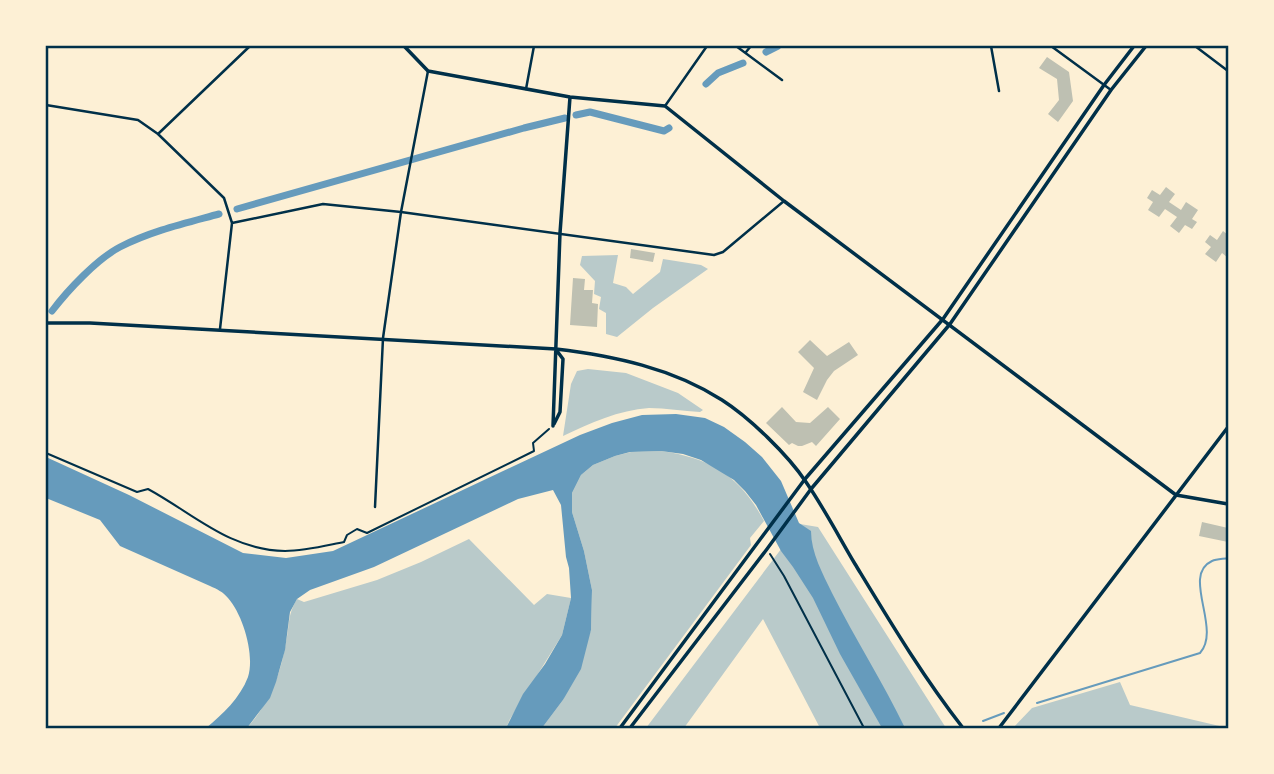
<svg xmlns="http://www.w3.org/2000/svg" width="1274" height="774" font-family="'Archivo Narrow',sans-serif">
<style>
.green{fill:#b9caca}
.water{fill:#669bbc}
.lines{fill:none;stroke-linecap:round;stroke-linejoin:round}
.stream{stroke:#669bbc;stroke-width:2}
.canal{stroke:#669bbc;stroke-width:7}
.building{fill:#bec0b2}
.path{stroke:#003049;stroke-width:2}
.minor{stroke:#003049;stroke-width:2.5}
.tertiary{stroke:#003049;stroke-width:3.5}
.secondary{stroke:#003049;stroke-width:3.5}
.neatline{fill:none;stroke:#003049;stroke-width:2.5}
</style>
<rect width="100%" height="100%" fill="#fdf0d5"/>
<path class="green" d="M618,255l-5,28 13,4 7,7 27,-22 3,-13 38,6 7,4 -55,39 -36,29 -11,-3v-21l-7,-4 2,-12 -7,-3 1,-13 -15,-16 2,-9z
M588,369l38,4 52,20 25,17 -3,2c-17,-1 -34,-4 -51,-4 -30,2 -59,15 -86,28l8,-52 6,-13z
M661,451c50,7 79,25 103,70l-14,17 1,7 -136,183h-73l21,-28 28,-70 1,-40 -8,-39 -12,-39v-19l9,-18 12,-10 22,-9 16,-4z
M800,524l18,3 128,201h-126l-57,-109 -79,109h-38z
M469,539l65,66 13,-11 24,4 -9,37 -52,84 -4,9h-259c22,-24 34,-54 39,-86 4,-18 1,-26 11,-43l7,3 73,-22 44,-18z
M1120,682l10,23 98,23h-215l19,-20z"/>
<path class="water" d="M676,414l29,4 19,9 21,15 17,15 19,24 18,42 12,8c0,22 12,43 21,62 23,46 51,89 73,135h-23l-42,-74 -27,-56 -20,-31 -12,-16 -25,-46 -11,-14 -11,-11 -33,-20 -18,-6 -22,-3 -31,1 -15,4 -22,9 -12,10 -9,18v19l12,39 8,39 -1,40 -10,39 -18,31 -21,28h-36l17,-34 22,-30 17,-29 9,-37 -2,-30 -3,-11 -5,-52 -8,-15 -35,9 -144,68 -64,23 -13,9 -7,13 -5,38 -9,32 -6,16 -23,30h-41c17,-14 34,-30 42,-51 7,-22 -5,-62 -20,-79 -5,-6 -11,-9 -18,-12l-90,-40 -20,-26 -54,-22v-41l83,38 114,58 43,5 47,-7 247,-116 32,-12 30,-8z"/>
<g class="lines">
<path class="stream" d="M1037,703l163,-50c22,-24 -19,-78 12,-92 5,-2 12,-2 16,-3
M983,721l21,-8"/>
<path class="canal" d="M766,52l12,-6
M706,84l12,-11 25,-10
M576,115l14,-3 74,19 5,-3
M237,209l287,-81 41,-10
M52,311c16,-21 45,-52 68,-64 31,-16 66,-24 99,-33"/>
</g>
<path class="building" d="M1047,57l22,15 4,29 -15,21 -10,-8 11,-14 -2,-21 -18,-11z
M1166,187l9,7 -6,8 12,8 5,-8 12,8 -6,9 5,3 -5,7 -7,-4 -6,8 -9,-7 7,-9 -12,-8 -6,8 -11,-7 5,-8 -6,-4 5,-8 8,5z
M1223,231l5,4v9l-1,3 1,1v10l-6,-5 -6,9 -11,-8 6,-7 -6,-5 5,-7 7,5z
M631,249l24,4 -2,9 -23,-4z
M573,278l12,1 -1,11h9l-1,13 6,1 -1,23 -27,-2z
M810,340l17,16 22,-14 9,13 -24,16 -7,9 -10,20 -14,-8 11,-24 -16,-16z
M782,407l14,15 14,1 18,-16 12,12 -24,27 -4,-4 -10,4h-4l-6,-3 -3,2 -23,-22z
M1202,522l26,6v14l-29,-6z"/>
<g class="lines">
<path class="path" d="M46,453l91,39 11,-3c46,25 81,61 137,62 20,0 39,-5 59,-9l3,-7 10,-6 10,4 167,-82 -1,-8 16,-14
M770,554l14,22 80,152"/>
<path class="minor" d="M736,46l46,34
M991,46l8,45
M1051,46l60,44
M1195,46l33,25
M746,52l5,-6
M526,89l8,-43
M46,105l92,15 20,14 66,64 8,25 -12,106
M665,106l42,-60
M158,134l92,-88
M232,223l91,-19 78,8 313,43 9,-3 61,-51
M375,507l8,-169 18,-126 27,-141"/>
<path class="tertiary" d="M404,46l24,25 142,26 95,9 119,95 392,294 52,9
M46,323h44l466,26c58,7 116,19 166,51 28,18 66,55 84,82 18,26 33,55 49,82 34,56 68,113 108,164
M554,424l6,-12 3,-53 -6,-8
M553,426l7,-193 10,-136
M999,728l229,-301"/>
<path class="secondary" d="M620,728l185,-249 138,-160 161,-234 30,-39
M630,728l137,-179 44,-60 139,-165 161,-234 35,-44"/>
</g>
<rect width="1274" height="774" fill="none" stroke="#fdf0d5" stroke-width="94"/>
<rect x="47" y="47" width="1180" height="680" class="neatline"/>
</svg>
